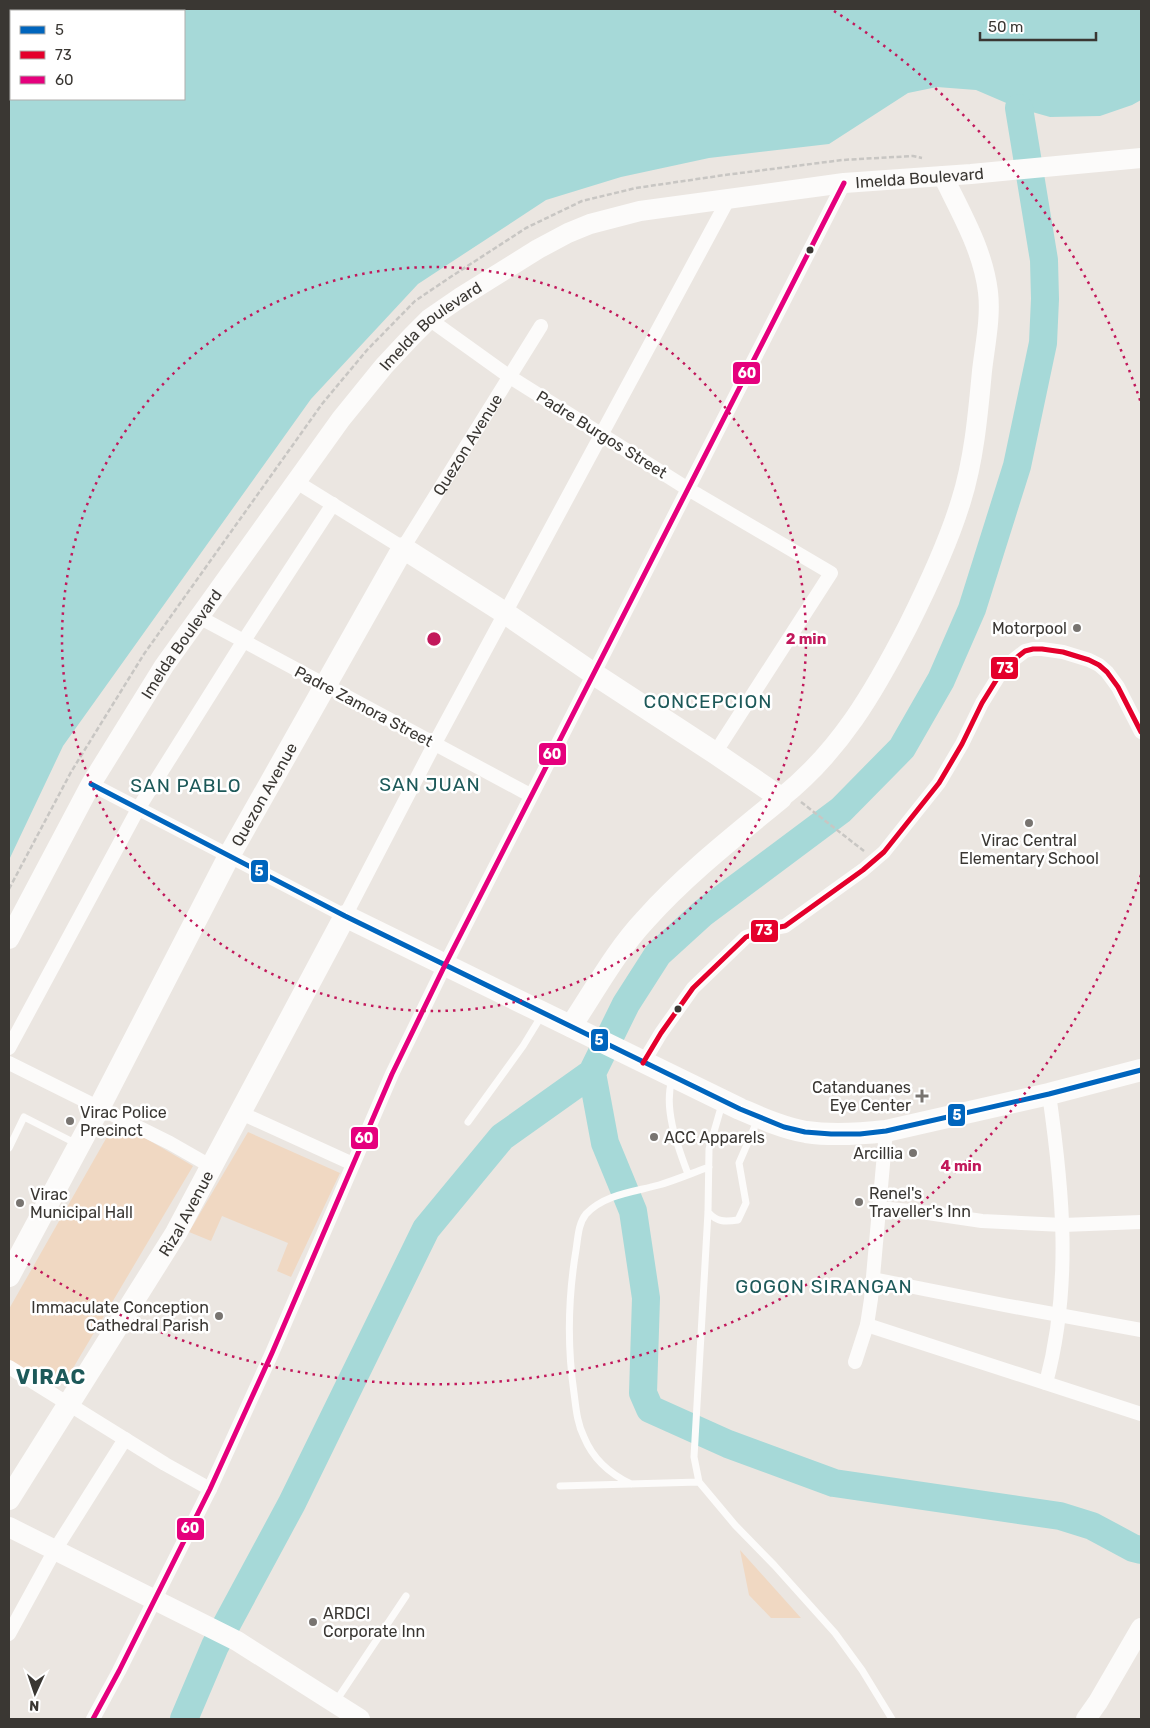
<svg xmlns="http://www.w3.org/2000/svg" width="1150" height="1728" font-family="Rubik,sans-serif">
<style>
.green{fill:#f0d8c2}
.water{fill:#a6d9d8;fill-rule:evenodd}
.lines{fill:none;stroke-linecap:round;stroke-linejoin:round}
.river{stroke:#a6d9d8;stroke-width:28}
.path{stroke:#c8c6c3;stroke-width:2.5;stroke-dasharray:5 2.5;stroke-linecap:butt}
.lane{stroke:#fcfbfa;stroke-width:7}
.street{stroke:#fcfbfa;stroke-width:14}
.secondary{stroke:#fcfbfa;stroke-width:20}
.primary{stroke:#fcfbfa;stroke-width:22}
.bus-1-casing{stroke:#fff;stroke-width:9}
.bus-2-casing{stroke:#fff;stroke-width:9}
.bus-3-casing{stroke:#fff;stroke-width:9}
.bus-1{stroke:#0065bd;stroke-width:5}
.bus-2{stroke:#e4002b;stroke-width:5}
.bus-3{stroke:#e5007d;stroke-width:5}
.ring{fill:none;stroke:#c2185b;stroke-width:2.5;stroke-dasharray:2.5 5}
.bus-dot{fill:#3a3733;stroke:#fff;stroke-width:2}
.poi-dot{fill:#787470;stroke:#fff;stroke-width:2}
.labels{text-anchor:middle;stroke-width:5;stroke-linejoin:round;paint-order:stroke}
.street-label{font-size:16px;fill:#3a3733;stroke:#fff}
.poi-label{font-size:16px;fill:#3a3733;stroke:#fff;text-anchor:start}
.quarter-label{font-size:19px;letter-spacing:1px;fill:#1d5959;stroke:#fff}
.district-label{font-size:21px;font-weight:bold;letter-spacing:1px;fill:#1d5959;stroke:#fff}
.centre{fill:#c2185b;stroke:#fff;stroke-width:2.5}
.ring-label{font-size:15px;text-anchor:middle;font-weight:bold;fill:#c2185b;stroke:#fff;stroke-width:5;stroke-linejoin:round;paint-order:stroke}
.line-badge{stroke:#fff;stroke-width:2}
.badge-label{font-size:14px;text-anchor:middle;font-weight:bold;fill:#fff}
</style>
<rect width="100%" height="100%" fill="#ebe6e1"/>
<path class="green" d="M116,1121l77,45 -127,214c-18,10 -41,-10 -57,-19v-52z
M248,1132l92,41 -49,104 -14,-6 11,-28 -66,-27 -11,25 -22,-9z
M740,1550l61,68h-30l-22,-23z"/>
<path class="water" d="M9,9h1132v91l-9,5 -32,11 -50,1 -32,-9 -42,-18 -39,-3 -29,6 -79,51 -120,14 -88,19 -75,23 -128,84 -107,115 -248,347 -54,114zM11,11h173v88h-173z"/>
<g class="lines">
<path class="river" d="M1019,108l25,152 1,39 -2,44 -26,123 -45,143 -31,71 -39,68 -61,62 -138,103 -45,41 -32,50 -34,69 13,70 28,68 13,87 -3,95 7,16 78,35 106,39 226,33 32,10 41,22 8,2
M184,1719l31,-73 77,-143 134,-274 76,-92 90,-64"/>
<path class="path" d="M801,802l63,49
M9,889l62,-117 73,-118 178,-250 45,-54 48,-49 34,-23 77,-50 56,-27 54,-13 89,-13 117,-15 71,-4 9,2"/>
<path class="lane" d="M672,1080c-9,29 6,67 16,94
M722,1104l-13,45 -1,63 -14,245 5,25 36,43 39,40 61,68 27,37 30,49
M468,1122l55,-76 19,-31
M9,1148l15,-31 51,26
M708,1212c9,10 16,10 30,8l8,-17 -7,-40 19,-44
M631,1484c-21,-10 -38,-25 -47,-47 -7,-14 -8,-29 -10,-44 -7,-48 -6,-95 2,-143 2,-12 2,-26 10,-36 19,-20 48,-22 73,-29 17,-5 33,-12 50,-18
M560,1486l139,-4
M336,1701l70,-105"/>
<g class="street">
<path d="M429,319l81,58 178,112 143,84 -116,180"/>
<path id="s1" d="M295,481l108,67 138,-222"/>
<path d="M199,617l331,178"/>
<path d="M91,784l254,132 90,-173 294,-545"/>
<path d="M9,1048l129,-239 105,-167 90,-138"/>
<path d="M9,1063l161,80 42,24"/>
<path d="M643,1063l18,-30 32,-45 53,-51 23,-8 16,-3 78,-56 21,-18 55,-69 23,-39 20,-41 18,-29 7,-9 18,-14 8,-2h9l21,3 26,8 10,5 8,7 11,15 23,45"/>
<path d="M241,1113l112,51"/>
<path d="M879,1208l42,4 61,9 81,4 78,-3"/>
<path d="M873,1279l131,26 137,25"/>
<path d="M867,1325l274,89"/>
<path d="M855,1362l12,-37 4,-26 15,-168"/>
<path d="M9,1367l156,97 45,25"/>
<path d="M1046,1383c26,-97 17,-192 3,-289"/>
<path d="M9,1634l46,-84 70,-111"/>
<path d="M93,1719l26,-48 91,-182 62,-136 120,-279 53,-109 399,-782"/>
</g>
<g class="secondary">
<path d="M781,798c59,-47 93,-106 127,-172 20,-40 40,-82 53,-125 13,-41 17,-87 21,-130 3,-26 9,-54 6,-79 -5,-42 -27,-79 -45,-116"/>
<path id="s2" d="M9,939l82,-155 73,-118 177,-247 43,-53 28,-30 17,-17 32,-22 77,-48 30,-16 22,-9 50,-13 204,-28 127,-9 170,-16"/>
<path d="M9,1527l228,114 123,78"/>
<path d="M1086,1719l12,-17 43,-74"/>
</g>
<g class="primary">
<path id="s3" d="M9,1276l90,-168 130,-252 174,-308 102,65 89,61 121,79 66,45c-46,38 -96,77 -136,122 -29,31 -50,70 -74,106"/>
<path id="s4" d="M9,1499l167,-266 169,-317 395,193c21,9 43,19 66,23 27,4 54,2 80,-1l163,-37 92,-24"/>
</g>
<g class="bus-1-casing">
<path id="bus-1" d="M91,784l254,132 395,193 44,18 21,5 26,2h29l26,-3 163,-37 92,-24"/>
</g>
<g class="bus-2-casing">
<path id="bus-2" d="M643,1063l18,-30 32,-45 53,-51 23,-8 16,-3 78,-56 21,-18 55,-69 23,-39 20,-41 18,-29 7,-9 18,-14 8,-2h9l21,3 26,8 10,5 8,7 11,15 23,45"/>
</g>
<g class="bus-3-casing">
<path id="bus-3" d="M93,1719l26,-48 91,-182 62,-136 120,-279 53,-109 399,-782"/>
</g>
<use href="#bus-1" class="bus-1"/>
<use href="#bus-2" class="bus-2"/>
<use href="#bus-3" class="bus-3"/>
</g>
<g class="ring">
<circle cx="434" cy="639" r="372"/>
<path d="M1141 875A745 745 0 0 1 12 1253M834 11A745 745 0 0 1 1141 403"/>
</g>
<g class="bus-dot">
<circle cx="810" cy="250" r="4.5"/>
<circle cx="678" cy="1009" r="4.5"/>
</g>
<g class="poi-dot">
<circle cx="1077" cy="628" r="5"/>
<circle cx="1029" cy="823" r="5"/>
<path d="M919.5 1088.5h5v5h5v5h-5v5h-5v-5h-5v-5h5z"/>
<circle cx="70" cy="1121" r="5"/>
<circle cx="654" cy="1137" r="5"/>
<circle cx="913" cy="1153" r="5"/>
<circle cx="859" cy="1202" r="5"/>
<circle cx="20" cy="1203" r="5"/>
<circle cx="219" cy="1316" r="5"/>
<circle cx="313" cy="1622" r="5"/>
</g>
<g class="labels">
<g class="street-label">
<text dy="6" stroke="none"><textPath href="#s2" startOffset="1272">Imelda Boulevard</textPath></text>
<text dy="6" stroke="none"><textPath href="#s2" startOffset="748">Imelda Boulevard</textPath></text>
<text transform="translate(602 434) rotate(32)" y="6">Padre Burgos Street</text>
<text dy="6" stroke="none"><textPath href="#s1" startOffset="249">Quezon Avenue</textPath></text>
<text dy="6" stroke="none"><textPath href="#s2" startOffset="342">Imelda Boulevard</textPath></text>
<text transform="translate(364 706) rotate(28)" y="6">Padre Zamora Street</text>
<text dy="6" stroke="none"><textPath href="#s3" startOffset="545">Quezon Avenue</textPath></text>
<text dy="6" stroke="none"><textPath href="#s4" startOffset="336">Rizal Avenue</textPath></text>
</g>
<g class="poi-label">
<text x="1067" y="634" text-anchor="end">Motorpool</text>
<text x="1029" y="846" text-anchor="middle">Virac Central<tspan x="1029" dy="18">Elementary School</tspan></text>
<text x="911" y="1093" text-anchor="end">Catanduanes<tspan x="911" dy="18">Eye Center</tspan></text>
<text x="80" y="1118">Virac Police<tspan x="80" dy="18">Precinct</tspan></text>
<text x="664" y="1143">ACC Apparels</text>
<text x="903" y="1159" text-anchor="end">Arcillia</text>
<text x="869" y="1199">Renel's<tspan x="869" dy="18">Traveller's Inn</tspan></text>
<text x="30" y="1200">Virac<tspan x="30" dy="18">Municipal Hall</tspan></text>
<text x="209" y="1313" text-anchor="end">Immaculate Conception<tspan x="209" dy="18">Cathedral Parish</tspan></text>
<text x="323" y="1619">ARDCI<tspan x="323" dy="18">Corporate Inn</tspan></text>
</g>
<g class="quarter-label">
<text x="708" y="708">CONCEPCION</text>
<text x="430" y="791">SAN JUAN</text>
<text x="186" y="792">SAN PABLO</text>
<text x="824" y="1293">GOGON SIRANGAN</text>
</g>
<g class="district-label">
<text x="51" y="1384">VIRAC</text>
</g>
</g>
<circle cx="434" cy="639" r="8" class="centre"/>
<g class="ring-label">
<text x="806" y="644">2 min</text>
<text x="961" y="1171">4 min</text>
</g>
<g class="line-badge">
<rect x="732" y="361" width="29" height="24" rx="5" fill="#e5007d"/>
<rect x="990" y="656" width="29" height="24" rx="5" fill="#e4002b"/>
<rect x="538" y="742" width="29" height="24" rx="5" fill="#e5007d"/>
<rect x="250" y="859" width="19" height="24" rx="5" fill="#0065bd"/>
<rect x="750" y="919" width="29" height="24" rx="5" fill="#e4002b"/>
<rect x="590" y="1028" width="19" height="24" rx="5" fill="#0065bd"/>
<rect x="947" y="1103" width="19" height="24" rx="5" fill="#0065bd"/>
<rect x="350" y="1126" width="29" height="24" rx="5" fill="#e5007d"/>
<rect x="176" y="1517" width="29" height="24" rx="5" fill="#e5007d"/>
</g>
<g class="badge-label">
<text x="747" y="378">60</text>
<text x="1005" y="673">73</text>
<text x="552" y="759">60</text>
<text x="259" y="876">5</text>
<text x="764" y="935">73</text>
<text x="599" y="1045">5</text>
<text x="957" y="1120">5</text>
<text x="364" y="1143">60</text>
<text x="190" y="1533">60</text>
</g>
<rect width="1150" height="1728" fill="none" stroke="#3a3733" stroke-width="20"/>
<rect x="10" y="10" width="175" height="90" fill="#ffffff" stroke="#b0afad"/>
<rect x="20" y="26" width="25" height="8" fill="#0065bd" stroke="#b0afad"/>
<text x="55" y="35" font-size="15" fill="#3a3733">5</text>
<rect x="20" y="51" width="25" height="8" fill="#e4002b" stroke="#b0afad"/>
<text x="55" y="60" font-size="15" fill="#3a3733">73</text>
<rect x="20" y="76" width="25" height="8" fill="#e5007d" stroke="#b0afad"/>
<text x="55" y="85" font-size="15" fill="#3a3733">60</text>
<g transform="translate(35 1693) rotate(183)" stroke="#ffffff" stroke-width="4" paint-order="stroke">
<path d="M0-4L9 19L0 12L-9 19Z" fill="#3a3733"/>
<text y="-8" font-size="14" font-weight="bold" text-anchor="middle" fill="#3a3733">N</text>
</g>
<path d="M980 32v8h116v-8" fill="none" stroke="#3a3733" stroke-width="2.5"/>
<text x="988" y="32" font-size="15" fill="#3a3733" stroke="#ffffff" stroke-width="4" paint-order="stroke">50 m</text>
</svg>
